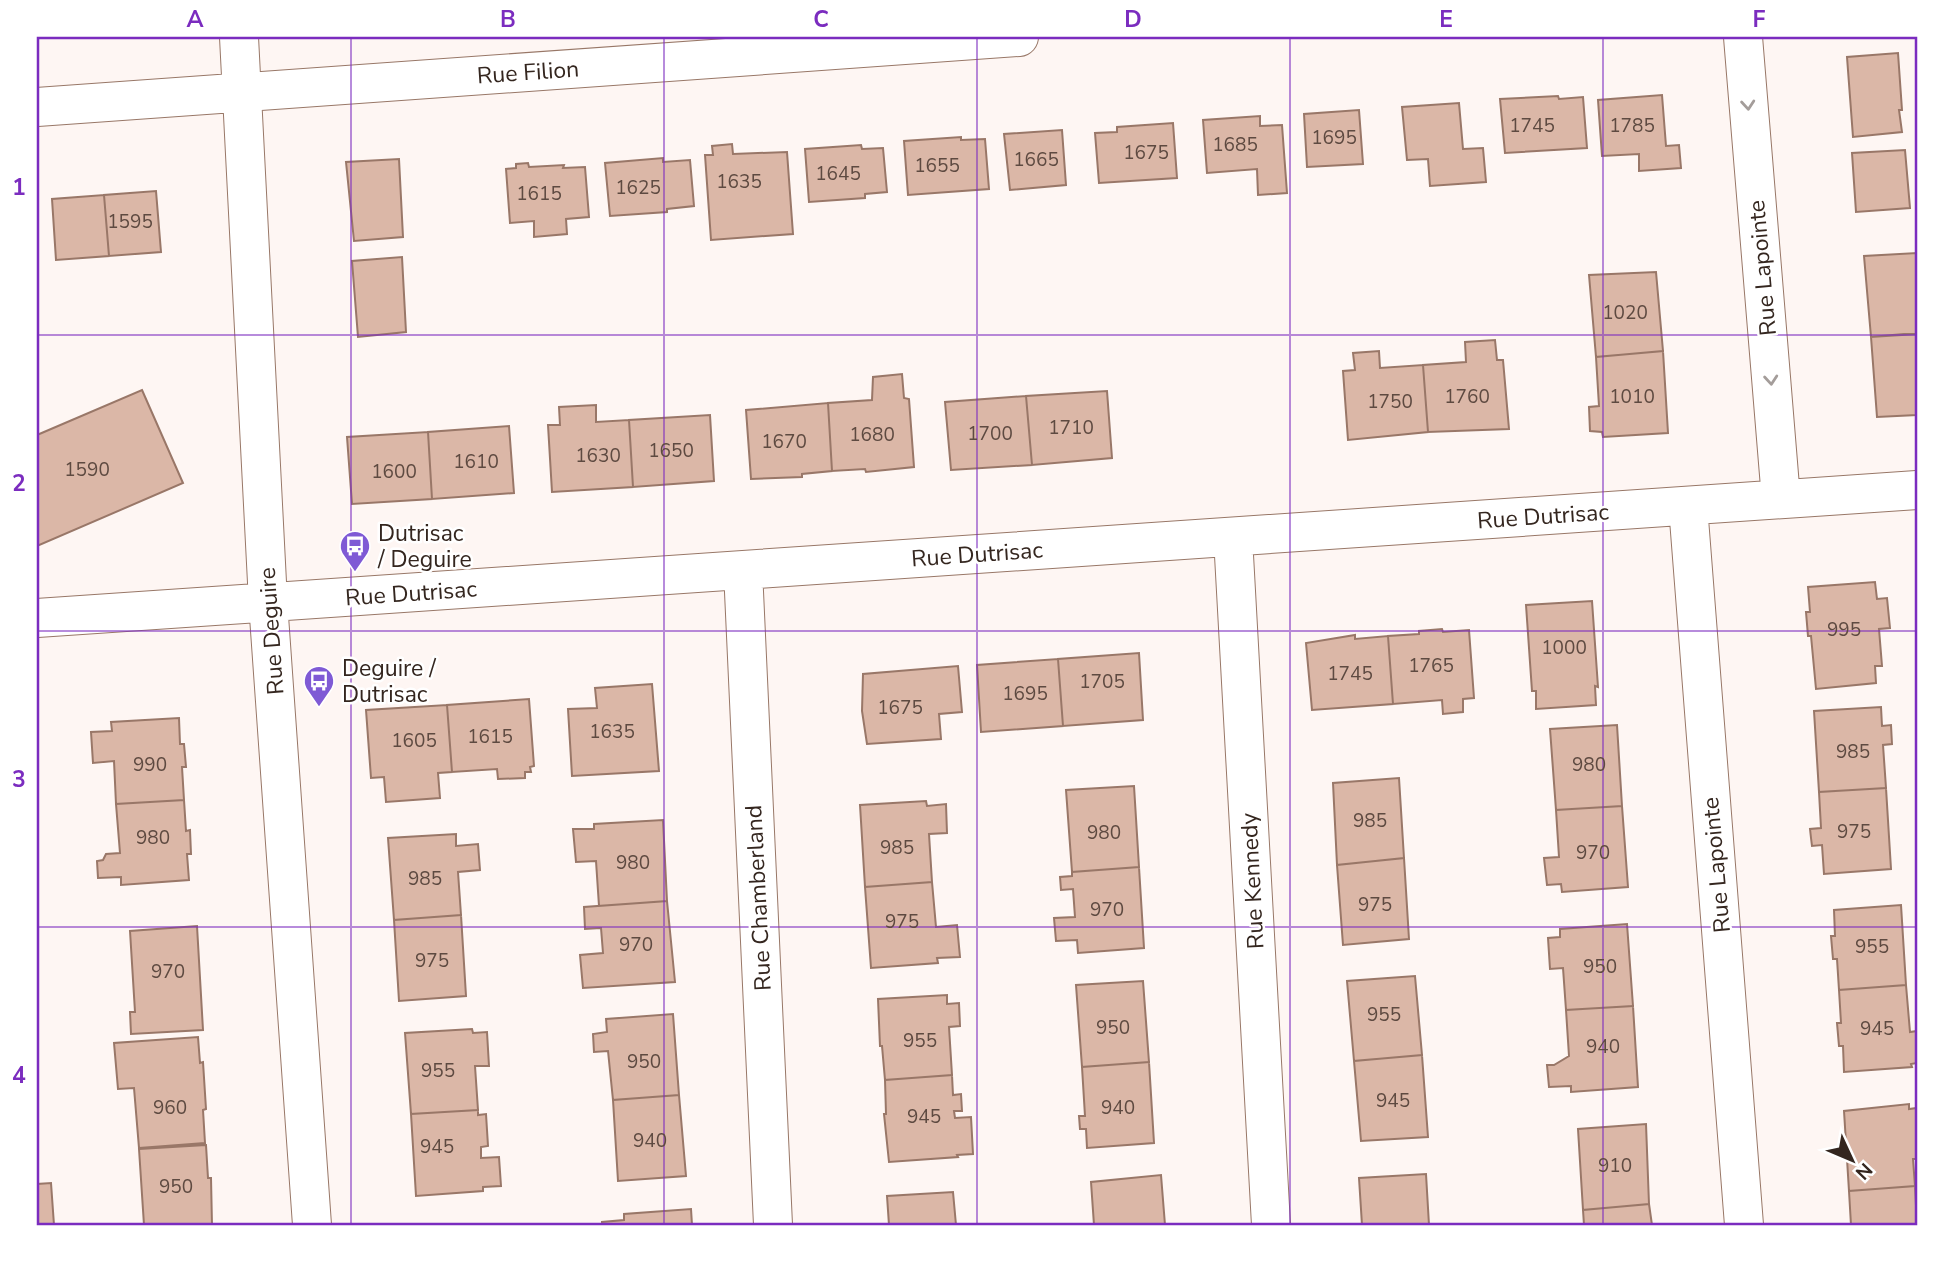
<svg xmlns="http://www.w3.org/2000/svg" width="1954" height="1262" font-family="'Nunito Sans',sans-serif">
<style>
.building{fill:#dbb7a7;stroke:#997768;stroke-width:2}
.lines{fill:none;stroke-linecap:round;stroke-linejoin:round}
.minor-casing{stroke:#987767;stroke-width:40}
.minor{stroke:#fff;stroke-width:38}
.oneway{stroke:#a49d9a}
.grid{fill:none;stroke:#7b2cbf;stroke-width:2;stroke-opacity:0.55}
.labels{text-anchor:middle;stroke-width:5;stroke-linejoin:round;paint-order:stroke}
.number-label{font-size:19px;fill:#5e4a41}
.street-label{font-size:23px;fill:#34261f;stroke:#fff}
.poi-label{font-size:23px;fill:#34261f;stroke:#fff;text-anchor:start}
.neatline{fill:none;stroke:#7b2cbf;stroke-width:2.5}
.grid-label{font-size:23px;text-anchor:middle;font-weight:bold;fill:#7b2cbf}
</style>
<rect width="100%" height="100%" fill="#fef6f3"/>
<path class="building" d="M1898,53l4,57h-3l3,22 -49,5 -6,-80z
M1662,95l4,51 13,-1 2,23 -42,3v-17l-37,2 -4,-56z
M1558,96l1,3 24,-2 4,51 -82,5 -5,-54z
M1459,103l4,46 20,-1 3,34 -56,4 -2,-27 -21,1 -5,-53z
M1359,110l4,54 -56,3 -3,-53z
M1260,116v10l22,-1 5,68 -29,2 -1,-26 -50,4 -4,-53z
M1173,123l4,55 -78,5 -4,-50 22,-1v-5z
M1062,130l4,55 -56,5 -6,-56z
M961,137v3l24,-1 4,50 -81,6 -4,-54z
M732,144l1,10 54,-2 6,82 -82,6 -6,-85h8l-1,-9z
M861,145l1,4 21,-1 4,44 -22,2v4l-56,4 -4,-53z
M1905,150l5,58 -54,4 -4,-59z
M663,158v4l27,-2 4,46 -27,3v3l-57,4 -5,-53z
M399,159l4,78 -49,4 -8,-79z
M528,163l1,4 35,-2 -1,3 22,-1 4,50 -23,2 1,15 -33,3v-16l-24,2 -4,-54 10,-1v-4z
M156,191l5,61 -52,4 -5,-61z
M104,195l5,61 -53,4 -4,-61z
M1917,253v81l-46,3 -7,-81z
M402,257l4,75 -48,5 -6,-76z
M1656,272l7,79 -67,6 -7,-82z
M1904,334h13v81l-40,2 -6,-80z
M1495,340l2,20h6l6,69 -81,3 -5,-67 43,-3 -1,-20z
M1379,351l1,17 43,-3 5,67 -80,8 -5,-69 12,-1 -2,-17z
M1663,351l5,82 -65,4 -1,-5 -12,-1 -1,-24 10,-1 -3,-49z
M902,374l2,24 5,1 5,68 -48,5 -1,-3 -33,2 -4,-68 44,-3 1,-23z
M142,390l41,93 -146,63v-111z
M1107,391l5,67 -80,7 -6,-69z
M1026,396l6,69 -81,5 -6,-68z
M828,403l4,68 -30,3v3l-51,2 -5,-69z
M596,405v17l33,-2 4,67 -81,5 -4,-67h12l-1,-18z
M710,415l4,66 -81,6 -4,-67z
M509,426l5,67 -82,6 -4,-67z
M428,432l4,67 -80,5 -5,-67z
M1875,582l2,17 10,-1 3,30 -11,1 3,37h-7l1,17 -60,6 -5,-53h-3l-2,-24h4l-2,-25z
M1592,601l6,86 -3,-1 1,19 -60,4v-18h-4l-6,-86z
M1442,629l1,3 26,-2 5,68 -11,1v13l-20,2 -1,-14 -49,4 -5,-68 31,-2v-3z
M1355,635v4l33,-3 5,68 -81,6 -6,-67z
M1139,653l4,67 -80,6 -5,-67z
M1058,659l5,67 -82,6 -4,-67z
M958,666l4,46 -23,2 2,25 -74,5 -5,-33 1,-37z
M652,684l7,87 -87,5 -4,-67 29,-1 -2,-20z
M529,699l5,67 -4,1 1,5h-6v6l-27,1 -1,-10 -45,3 -5,-67z
M447,705l5,67 -14,1 2,25 -54,4 -2,-25 -13,1 -5,-68z
M1881,707l1,19 9,-1 1,19 -9,1 3,43 -67,4 -5,-81z
M179,718l1,26h4l2,23h-4l2,33 -68,4 -2,-43 -21,2 -2,-31 21,-1 -1,-9z
M1617,725l5,81 -66,4 -6,-81z
M1399,778l5,80 -67,7 -4,-82z
M1134,786l5,81 -67,5 -6,-82z
M1886,788l5,81 -67,5 -2,-29 -10,1 -1,-8 -1,-9 11,-1 -2,-36z
M184,800l2,31 4,-1 1,24h-4l2,26 -68,5v-8l-23,1 -1,-17 6,-1 3,-6 14,-1 -4,-49z
M926,801l1,5 19,-2 1,29 -18,1 3,48 -67,5 -5,-82z
M1622,806l6,81 -66,5 -1,-8 -14,1 -3,-27 15,-1 -3,-47z
M663,820l4,81 -68,5 -3,-45 -20,1 -3,-33h21v-5z
M456,834v12l22,-2 2,26 -22,2 3,43 -67,5 -6,-82z
M1404,858l5,81 -66,6 -6,-80z
M1139,867l5,81 -66,5 -1,-13 -21,1 -2,-23 21,-1 -2,-28 -12,1 -1,-13 12,-1v-4z
M932,882l4,45 21,-2 3,32 -23,1 1,5 -67,5 -6,-81z
M667,901l8,81 -92,6 -3,-33 23,-2 -2,-25 -16,1 -1,-22z
M1901,905l5,80 -67,5 -2,-31h-4l-2,-23h4l-1,-26z
M461,915l5,81 -67,5 -5,-81z
M1627,924l6,82 -67,4 -3,-42 -13,1 -2,-31 12,-1v-8z
M197,926l6,104 -72,4 -1,-22h5l-5,-81z
M1415,976l7,79 -68,6 -7,-80z
M1143,981l6,81 -67,5 -6,-82z
M1906,985l4,47 7,-1v32l-6,1 1,3 -68,5 -1,-26h-4l-2,-23h4l-2,-33z
M947,995v9l12,-1 1,23 -11,1 3,48 -67,5 -3,-34h-2l-2,-47z
M1633,1006l5,81 -67,5v-6l-22,1 -2,-22h7l15,-9 -3,-46z
M673,1014l6,81 -66,5 -5,-49 -14,1 -1,-18 14,-2 -1,-13z
M472,1029l1,4 14,-1 2,34h-14l3,44 -67,4 -6,-81z
M198,1037l2,26 3,-1 3,47 -3,1 2,33 -66,5 -5,-60 -16,1 -4,-46z
M1422,1055l6,82 -67,4 -7,-80z
M1149,1062l5,81 -67,5 -1,-19h-6l-1,-13h6l-3,-49z
M952,1075l1,20 8,-1 1,17h-8l1,7 16,-1 2,37 -16,1 1,2 -69,5 -5,-48h2l-1,-34z
M679,1095l7,81 -68,5 -5,-81z
M1909,1104v5l8,-1v51h-4l2,27 -66,5 -5,-80z
M478,1110v5l8,-1 2,32 -7,1v11l18,-1 2,29 -18,1v4l-67,5 -5,-82z
M1646,1124l3,80 -66,6 -5,-81z
M206,1145l2,33h3l1,47h-68l-5,-76z
M1426,1174l3,51h-67l-3,-47z
M1161,1175l4,50h-71l-3,-43z
M51,1183l3,42h-17v-41z
M1915,1186l2,39h-66l-2,-34z
M953,1192l3,33h-67l-2,-29z
M1649,1204l3,21h-68l-1,-15z
M691,1209l1,16h-90v-3l22,-2v-6z"/>
<g class="lines">
<g class="minor-casing">
<path id="minor" d="M239,37l29,565 44,623
M1743,37l38,462
M37,107l982,-70
M1688,506l56,719
M1233,537l38,688
M743,570l30,655
M37,618l1880,-128"/>
</g>
<use href="#minor" class="minor"/>
</g>
<defs><path id="oneway-chevron" d="M-2-3.5L2.5 0L-2 3.5" fill="none" stroke-width="1.6" stroke-linecap="round" stroke-linejoin="round" transform="scale(1.75)"/></defs>
<g class="oneway">
<use href="#oneway-chevron" transform="translate(1748 105) rotate(85)"/>
<use href="#oneway-chevron" transform="translate(1771 380) rotate(85)"/>
</g>
<path class="grid" d="M351,37v1188M664,37v1188M977,37v1188M1290,37v1188M1603,37v1188M37,335h1880M37,631h1880M37,927h1880"/>
<defs>
<g id="bus-pin" transform="scale(1.575)"><path d="M0 17L-7.5 6A9.5 9.5 0 1 1 7.5 6Z" fill="#7f5ad5" stroke="#fff"/><path d="M-5-6H5V4H4V6H2V4H-2V6H-4V4H-5ZM-3.5-4V0h7V-4ZM-3.5 1.2v1.5H-2V1.2ZM2 1.2v1.5H3.5V1.2Z" fill="#fff"/></g>
</defs>
<g fill-rule="evenodd">
<use href="#bus-pin" x="355" y="546"/>
<use href="#bus-pin" x="319" y="681"/>
</g>
<g class="labels">
<g class="number-label">
<text x="1532" y="132">1745</text>
<text x="1632" y="132">1785</text>
<text x="1334" y="144">1695</text>
<text x="1235" y="151">1685</text>
<text x="1146" y="159">1675</text>
<text x="1036" y="166">1665</text>
<text x="937" y="172">1655</text>
<text x="838" y="180">1645</text>
<text x="739" y="188">1635</text>
<text x="638" y="194">1625</text>
<text x="539" y="200">1615</text>
<text x="130" y="228">1595</text>
<text x="1625" y="319">1020</text>
<text x="1467" y="403">1760</text>
<text x="1632" y="403">1010</text>
<text x="1390" y="408">1750</text>
<text x="1071" y="434">1710</text>
<text x="990" y="440">1700</text>
<text x="872" y="441">1680</text>
<text x="784" y="448">1670</text>
<text x="671" y="457">1650</text>
<text x="598" y="462">1630</text>
<text x="476" y="468">1610</text>
<text x="87" y="476">1590</text>
<text x="394" y="478">1600</text>
<text x="1844" y="636">995</text>
<text x="1564" y="654">1000</text>
<text x="1431" y="672">1765</text>
<text x="1350" y="680">1745</text>
<text x="1102" y="688">1705</text>
<text x="1025" y="700">1695</text>
<text x="900" y="714">1675</text>
<text x="612" y="738">1635</text>
<text x="490" y="743">1615</text>
<text x="414" y="747">1605</text>
<text x="1853" y="758">985</text>
<text x="150" y="771">990</text>
<text x="1589" y="771">980</text>
<text x="1370" y="827">985</text>
<text x="1854" y="838">975</text>
<text x="1104" y="839">980</text>
<text x="153" y="844">980</text>
<text x="897" y="854">985</text>
<text x="1593" y="859">970</text>
<text x="633" y="869">980</text>
<text x="425" y="885">985</text>
<text x="1375" y="911">975</text>
<text x="1107" y="916">970</text>
<text x="902" y="928">975</text>
<text x="636" y="951">970</text>
<text x="1872" y="953">955</text>
<text x="432" y="967">975</text>
<text x="1600" y="973">950</text>
<text x="168" y="978">970</text>
<text x="1384" y="1021">955</text>
<text x="1113" y="1034">950</text>
<text x="1877" y="1035">945</text>
<text x="920" y="1047">955</text>
<text x="1603" y="1053">940</text>
<text x="644" y="1068">950</text>
<text x="438" y="1077">955</text>
<text x="1393" y="1107">945</text>
<text x="170" y="1114">960</text>
<text x="1118" y="1114">940</text>
<text x="924" y="1123">945</text>
<text x="650" y="1147">940</text>
<text x="437" y="1153">945</text>
<text x="1615" y="1172">910</text>
<text x="176" y="1193">950</text>
</g>
<g class="street-label">
<text transform="translate(528 72) rotate(-4)" y="8">Rue Filion</text>
<text transform="translate(1762 268) rotate(-95)" y="8">Rue Lapointe</text>
<text transform="translate(1543 516) rotate(-4)" y="8">Rue Dutrisac</text>
<text transform="translate(977 554) rotate(-4)" y="8">Rue Dutrisac</text>
<text transform="translate(411 593) rotate(-4)" y="8">Rue Dutrisac</text>
<text transform="translate(271 631) rotate(-94)" y="8">Rue Deguire</text>
<text transform="translate(1716 865) rotate(-95)" y="8">Rue Lapointe</text>
<text transform="translate(1252 881) rotate(-93)" y="8">Rue Kennedy</text>
<text transform="translate(758 898) rotate(-93)" y="8">Rue Chamberland</text>
</g>
<g class="poi-label">
<text x="378" y="541">Dutrisac<tspan x="378" dy="26">/ Deguire</tspan></text>
<text x="342" y="676">Deguire /<tspan x="342" dy="26">Dutrisac</tspan></text>
</g>
</g>
<rect width="1954" height="1262" fill="none" stroke="#ffffff" stroke-width="77"/>
<g transform="translate(1852 1160) rotate(134)" stroke="#ffffff" stroke-width="5" paint-order="stroke">
<path d="M0-5L12 26L0 18L-12 26Z" fill="#34261f"/>
<text y="-10" font-size="19" font-weight="bold" text-anchor="middle" fill="#34261f">N</text>
</g>
<rect x="38" y="38" width="1878" height="1186" class="neatline"/>
<g class="grid-label">
<text x="195" y="27">A</text>
<text x="508" y="27">B</text>
<text x="821" y="27">C</text>
<text x="1133" y="27">D</text>
<text x="1446" y="27">E</text>
<text x="1759" y="27">F</text>
<text x="19" y="195">1</text>
<text x="19" y="491">2</text>
<text x="19" y="787">3</text>
<text x="19" y="1083">4</text>
</g>
</svg>
